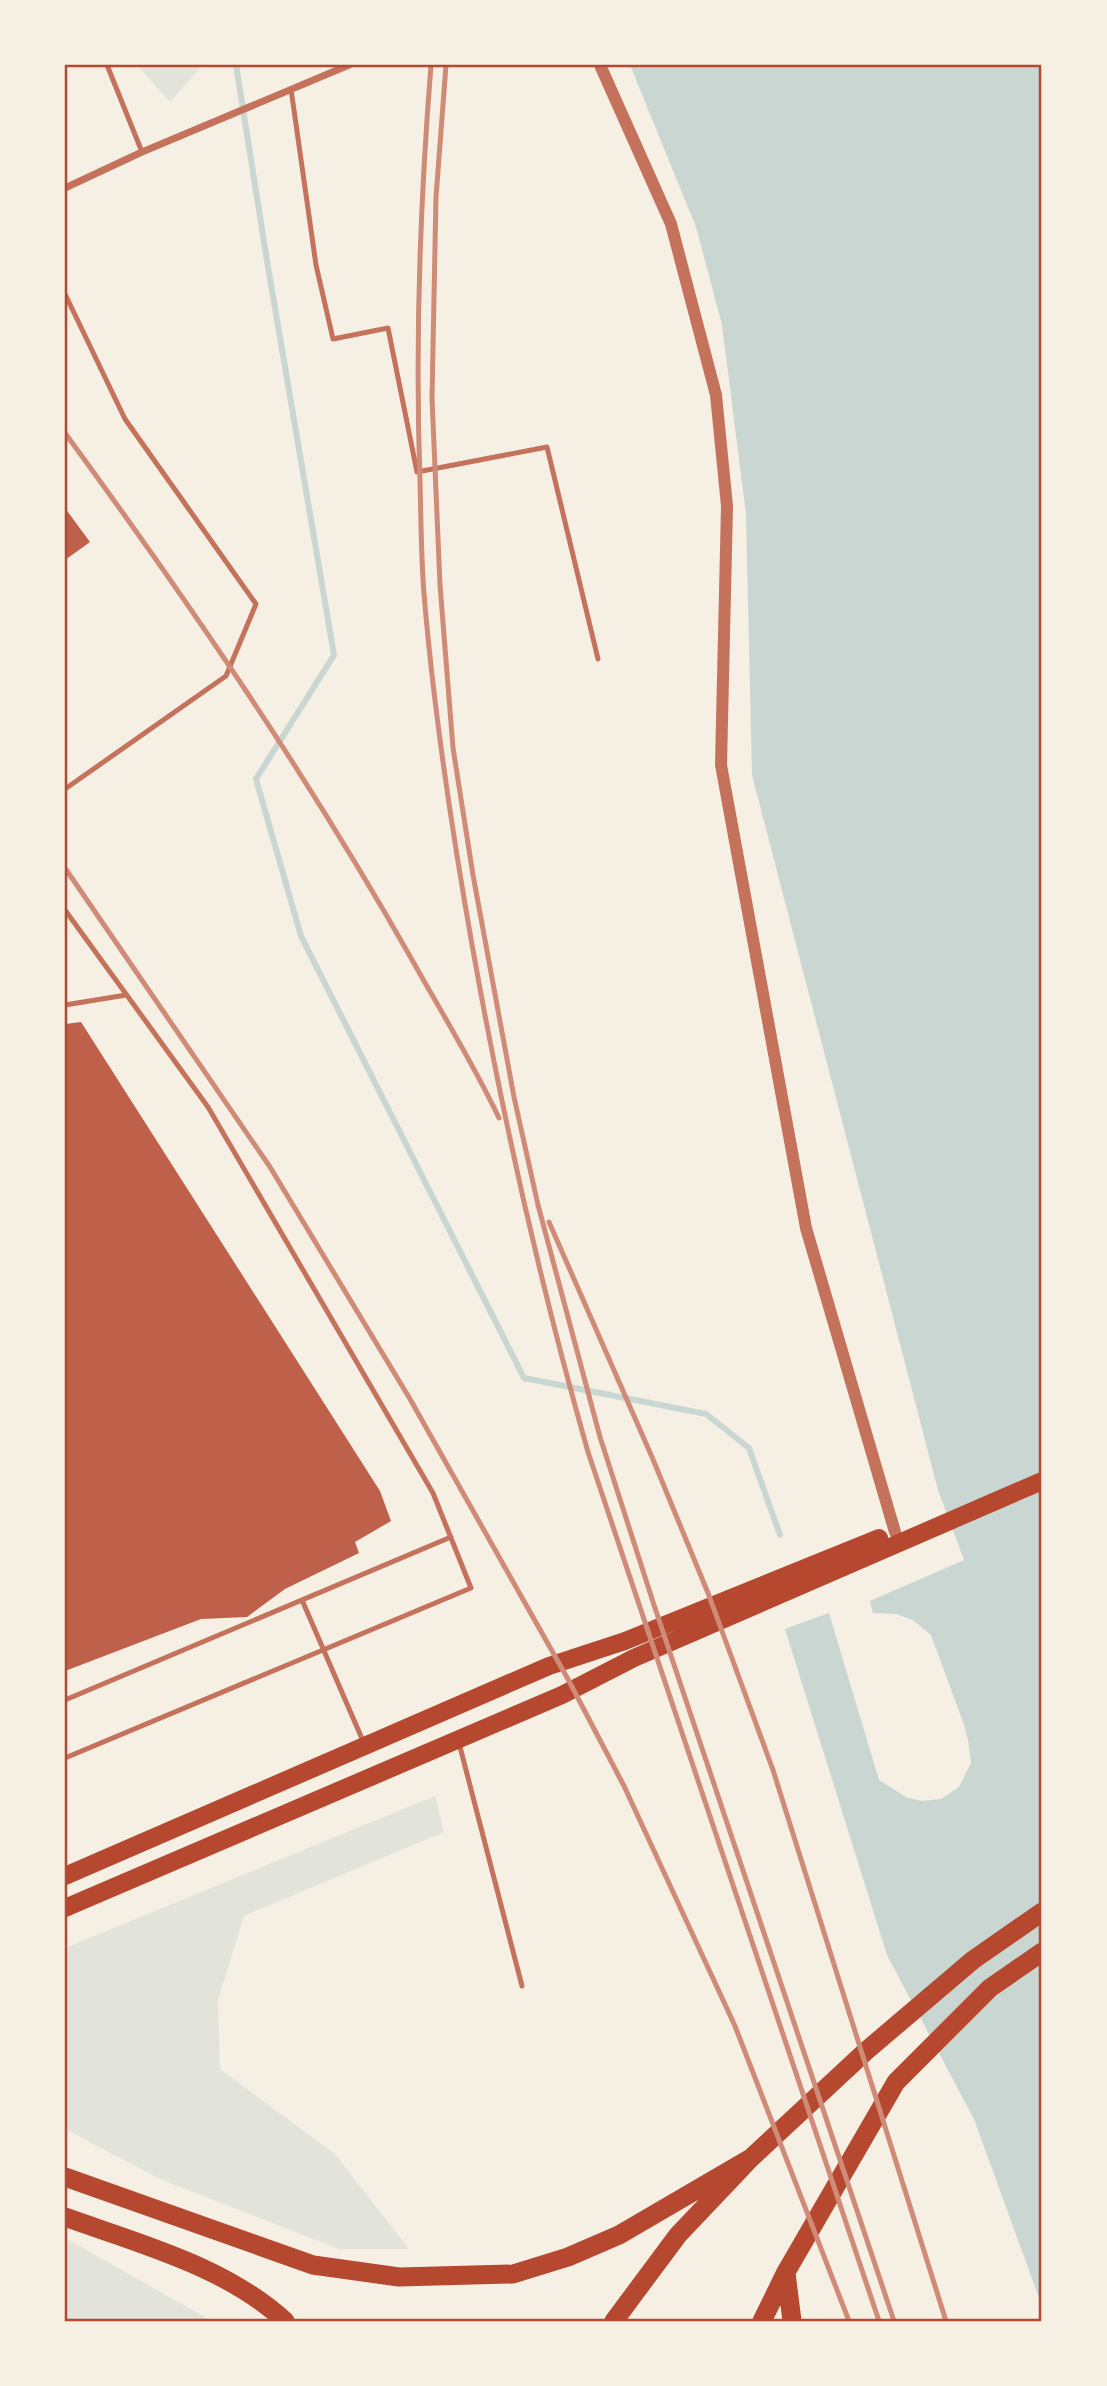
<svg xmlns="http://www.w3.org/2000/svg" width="1107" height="2386" font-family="'Titillium Web',sans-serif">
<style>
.green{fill:#e2e4dc}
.water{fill:#c9d6d2}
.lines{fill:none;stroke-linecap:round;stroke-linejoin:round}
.stream{stroke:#c9d6d2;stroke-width:6}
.building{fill:#bf614a}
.service{stroke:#c5725c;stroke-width:5}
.minor{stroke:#c5725c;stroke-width:7}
.tertiary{stroke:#c5725c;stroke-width:12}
.trunk{stroke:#b5482f;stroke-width:18}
.motorway{stroke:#b5482f;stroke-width:19}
.rail{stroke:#cf8b77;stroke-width:5}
.neatline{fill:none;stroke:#b5482f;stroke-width:2.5}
</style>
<rect width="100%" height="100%" fill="#f6efe4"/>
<path class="green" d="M137,65h64v2l-31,35z
M435,1796l9,36 -200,84 -26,84 2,69 115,85 74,95h-70l-179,-70 -95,-50v-181z
M65,2238l147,83h-147z"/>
<path class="water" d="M630,65h412v2241l-68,-187 -87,-164 -102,-326 44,-16 50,167 27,17 16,4 19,-2 18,-12 12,-24 -3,-23 -5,-18 -32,-87 -18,-15 -17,-6 -23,-1 -3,-12 94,-41 -26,-70 -186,-715 -6,-261 -24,-189 -26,-98z"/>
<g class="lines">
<path class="stream" d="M236,65l32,202 66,388 -78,124 45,157 223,442 182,36 43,34 31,87"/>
</g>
<path class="building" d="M65,508l25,34 -25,18z
M81,1022l299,469 11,30 -36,21 4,11 -74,36 -38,28 -46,2 -136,52v-647z"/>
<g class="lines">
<path class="service" d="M107,65l35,87
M291,89l25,176 17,74 55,-11 29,144 130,-25 51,212
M65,294l60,125 131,185 -30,72 -161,113
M65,910l143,197 225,386 38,95 -406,170
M65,1005l61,-10
M302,1600l61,141
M65,1700l386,-163
M459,1743l63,243"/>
<path class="minor" d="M65,188l77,-36 207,-87"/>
<path class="tertiary" d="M600,65l71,159 45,171 11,111 -6,259 85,463 89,304"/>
<path class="trunk" d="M65,1876l484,-210 76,-25 254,-103
M65,1908l497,-213 72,-37 408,-177"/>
<path class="motorway" d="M65,2177l248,88 86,12 114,-3 55,-17 51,-22 132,-77
M65,2217c75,27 160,49 220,104
M786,2273l6,48
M614,2321l64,-86 73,-77 115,-107 107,-91 69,-48
M762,2321l24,-49 110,-190 94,-94 52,-36"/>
<path class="rail" d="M431,65c-11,138 -16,277 -11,416 1,37 1,75 4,113 10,119 28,238 49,356 30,169 68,337 115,502l291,869
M446,65l-10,132 -4,201 8,187 13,163 20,127 41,222 24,108 62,232 54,168 240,716
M65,433c126,172 245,346 350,532 28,50 59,100 84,153
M65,868l205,299 140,232 159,282 55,105 111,240 114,295
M549,1222l103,235 56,136 65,177 173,551"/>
</g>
<rect width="1107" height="2386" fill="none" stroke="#f6efe4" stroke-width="133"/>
<rect x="66" y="66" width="974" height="2254" class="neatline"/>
</svg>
